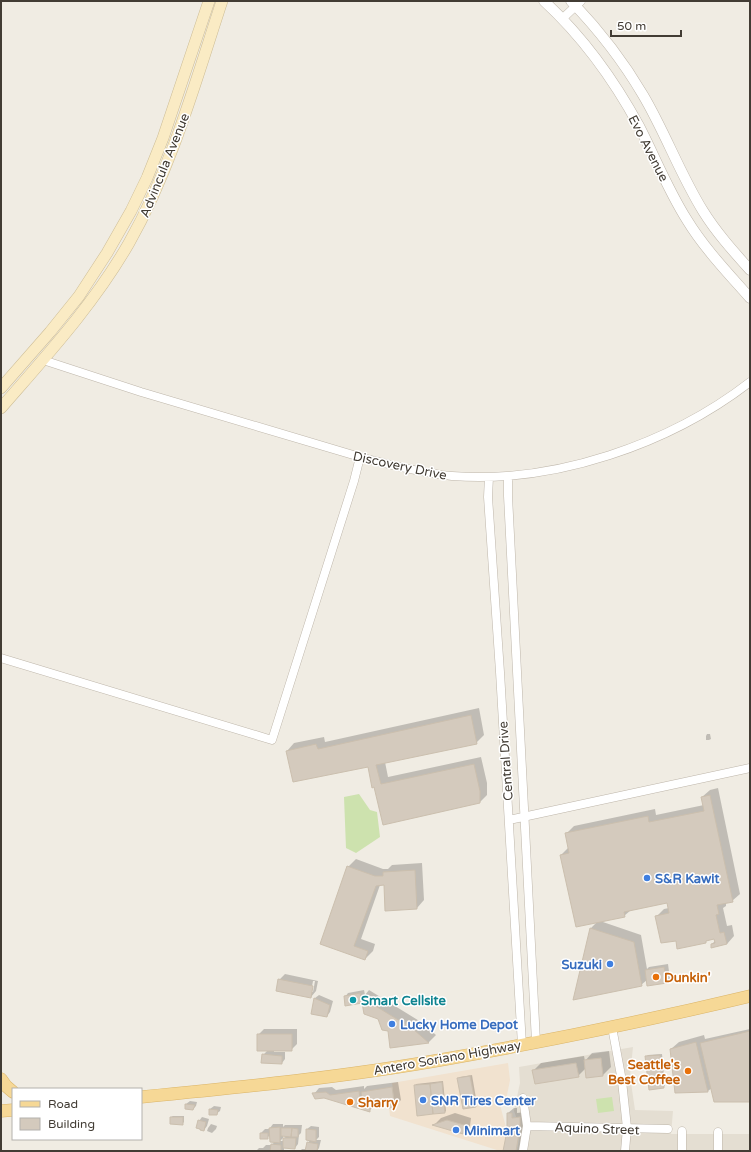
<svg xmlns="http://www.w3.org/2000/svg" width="751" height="1152" font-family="'Varela Round',sans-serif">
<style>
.residential{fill:#e4ded2}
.commercial{fill:#f1e2cf}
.green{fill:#cde2ae}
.shadow{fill:#0003;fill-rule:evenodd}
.building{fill:#d4cabd;stroke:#cbbfae}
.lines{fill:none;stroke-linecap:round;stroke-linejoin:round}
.minor-casing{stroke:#beb6aa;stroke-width:9}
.tertiary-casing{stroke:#beb6aa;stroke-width:11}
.secondary-casing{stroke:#cdbd96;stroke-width:12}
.primary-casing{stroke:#dab468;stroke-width:13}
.minor{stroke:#fff;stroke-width:8}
.tertiary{stroke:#fff;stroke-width:10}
.secondary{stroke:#faebc4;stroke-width:11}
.primary{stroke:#f6d896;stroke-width:12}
.shop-dot{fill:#3f7fe0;stroke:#fff;stroke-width:1.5}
.food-dot{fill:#e8710a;stroke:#fff;stroke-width:1.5}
.culture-dot{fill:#0f9aa8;stroke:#fff;stroke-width:1.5}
.labels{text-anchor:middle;stroke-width:3;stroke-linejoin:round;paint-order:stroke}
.street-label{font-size:13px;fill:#423c34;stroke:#fff}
.shop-label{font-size:13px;font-weight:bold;fill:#366cbe;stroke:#fff;text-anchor:start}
.food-label{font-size:13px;font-weight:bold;fill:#c56008;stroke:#fff;text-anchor:start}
.culture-label{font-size:13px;font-weight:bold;fill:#0d838f;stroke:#fff;text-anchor:start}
</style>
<rect width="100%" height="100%" fill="#f0ece3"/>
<path class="residential" d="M633,1047l-3,29 5,34 38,1 -2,23h79v17h-233l4,-21 -7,-19 6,-28 -1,-16z"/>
<path class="commercial" d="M508,1063l2,17 -5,25h-5l7,26 -4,20h-3l-110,-35 -1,-8 6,-1 -3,-24z"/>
<path class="green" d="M359,794l11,16 7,2 3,25 -24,16 -10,-5 -2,-51z
M612,1097l2,14 -16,2 -2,-14z"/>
<path class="shadow" d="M479,708l5,27 -8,8 -91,19 3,15 93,-20 6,26v12l-7,7 -96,21 -15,-57 -82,-15 7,-8 30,-6 1,5z
M707,734h3l1,5 -2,1h-3v-4z
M718,788l22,106 -8,7 -6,1v4l-3,2 4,18 5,-1 2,11 -7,8h-15l4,-4 -1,-2 -7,1 -3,3 -29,-3 -20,-22 8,-8 5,-1 -1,-6 -37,8 -7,6 -24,5 41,14 6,34 2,-2 19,-3 2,15 -3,3 -20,-2 -6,5 -50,-57 6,-6 -36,-67 8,-8 -3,-13 8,-8 81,-17 1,6 48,-10 -2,-8 8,-7z
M356,859l27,10h5l4,-4 30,-2 2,37 -7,8 -32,-24 -5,1 -19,54 14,5 -2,7 -8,8 -44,-16 27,-76z
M285,974l33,7 -2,10 -5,6 -32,-17zM313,981h2l-2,11h-2z
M364,990l1,5 4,-5 52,32 15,13 -8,8 -39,-12 -10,-13 -16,-16 -17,3 -1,-8 3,-4z
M319,995l14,6 -3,11 -3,4 -15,-2 3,-16z
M264,1029h33v15l-6,6h-17v2h11v7l-3,4 -19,-8 5,-5 -10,-15z
M750,1029v72l-38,-13 -4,3 -32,1 -5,-43 8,-7 25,-7 1,4z
M609,1051l2,16 -8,8 -16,2 -1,-9 -8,8 -45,-5 8,-8 43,-7 1,5 7,-8z
M662,1054l3,32 -2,1 -17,-30 2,-2z
M472,1075l5,29 -2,2 -17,-27 2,-2z
M443,1081l3,30 -1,1 -30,-26 1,-2z
M398,1082l3,18 -6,6 -5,1 -1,-7 -13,2v3l-6,5 -56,-16 5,-6 13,-1 4,3 28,-4v3l3,-3z
M190,1101l7,1 -1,4 -3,3 -7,-5z
M214,1106l7,1 -1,4 -4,3 -6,-5z
M514,1108h3v5l8,-1 -5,39h-16l4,-19v-19z
M455,1113l16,5 -1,8 -7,7 -29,-8 7,-7z
M173,1116h11v6l-2,2 -11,-7z
M202,1117l7,2 -2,7 -3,4 -5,-9z
M211,1124l6,2 -1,3 -4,4 -5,-2 1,-3z
M273,1124h10v3l2,-2h17l-1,8 -2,2 -1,9 -3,4 -11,-1v4h-28l3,-3h4l3,-3h5l4,-3 -5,-7 -3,3 -6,-5 4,-4h5v-1zM283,1136h4l-3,2v3h-4l3,-3z
M311,1126l8,1v10l-3,3h5l-2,8 -2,3h-17l2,-2h5l1,-6 2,-3 -3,-11z"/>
<path class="building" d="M471,715l6,29 -101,21 5,19 93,-20 6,27v12l-97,22 -9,-38 -2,1 -4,-21 -75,15 -7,-31 30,-7 2,5z
M710,795l23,107 -16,3 2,9 -3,1 4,18 4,-1 3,12 -16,4v-4l4,-1 -1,-4 -8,2v2l-29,6 -1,-8 -15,2 -6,-27 14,-3 -2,-10 -43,9 1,5 -49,10 -16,-72 9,-2 -4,-20 83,-17 1,6 55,-11 -3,-14z
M347,866l28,10h8v-4l32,-2 2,39 -32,2 -1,-26 -8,1 -22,60 14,5 -3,9 -45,-16z
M590,928l44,14 8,44 -69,14z
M664,967l3,16 -20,3 -2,-16z
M278,979l35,7 -2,12 -35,-7z
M360,993l2,10 -17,3 -1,-10z
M361,997l52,32 16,14 -39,5 -2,-17 -6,-1 -4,-11 -14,-5z
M314,998l16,7 -3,12 -16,-3z
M750,1031v71h-36l-14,-59z
M257,1034h35v17h-35z
M696,1042l12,50 -33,1 -5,-44z
M262,1054l20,2v8l-21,-1z
M660,1055l4,33 -15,2 -4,-34z
M601,1058l2,18 -17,2 -2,-18z
M576,1063l3,14 -44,7 -3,-14z
M470,1076l6,31 -13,2 -6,-31z
M442,1082l3,31 -12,1 -3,-30z
M430,1084l3,30 -16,2 -3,-31z
M392,1087l3,20 -6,1 -1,-7 -25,4 -2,-13z
M359,1091l2,14h9v7l-46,-14 -9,1 -3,-6 14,-1 4,3z
M185,1104l10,1 -2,5 -8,-1z
M209,1109l9,1 -1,5h-8z
M507,1113h5v5l8,-1v11l-4,23h-13l4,-20z
M170,1117h13v8l-13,-1z
M198,1120l8,2 -2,9 -4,-1v-1l-4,-1z
M447,1120l17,5 -1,9 -31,-9z
M280,1127v16l-10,-1 -1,-14z
M281,1128h11l-1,9 -10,-1z
M292,1128l6,1v8h-7z
M306,1129l10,1v12l-10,-2z
M260,1133h8v6h-8z
M283,1138h13l-1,11 -12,-1z
M307,1142l11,2 -1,7h-12z
M271,1144l10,1v6h-11z"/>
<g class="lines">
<g class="minor-casing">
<path id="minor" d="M562,19l19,-18
M43,360l98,32 219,65c30,8 61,16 92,19 102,8 218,-32 298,-94
M508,476v20l28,546
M489,477l-1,20 12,175 22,373
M1,658l271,82 82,-259 6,-24
M509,820l241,-52
M612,1027l10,54 5,47 -2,23
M527,1126l141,3
M682,1131v20
M718,1132v19
M523,1151l4,-25 -4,-28"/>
</g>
<g class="tertiary-casing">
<path id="tertiary" d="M544,1c38,35 70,79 95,125 16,31 29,64 48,94 17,28 41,53 63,78
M571,1c27,28 52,60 72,94 22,37 37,79 60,116 13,21 30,40 47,59"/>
</g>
<g class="secondary-casing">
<path id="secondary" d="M1,388l49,-56 29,-36 28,-43 24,-42 16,-33 16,-40 46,-137
M1,408c46,-53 93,-104 128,-165 43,-76 66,-160 93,-242"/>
</g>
<g class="primary-casing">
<path id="primary" d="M1,1079l5,7 7,6
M141,1097c102,-10 204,-20 305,-38 102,-18 204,-39 304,-63
M1,1111l12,-1"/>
</g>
<use href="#minor" class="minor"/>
<use href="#tertiary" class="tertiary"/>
<use href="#secondary" class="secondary"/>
<use href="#primary" class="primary"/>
</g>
<g class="shop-dot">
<circle cx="647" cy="878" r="4"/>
<circle cx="610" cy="964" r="4"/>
<circle cx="392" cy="1024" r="4"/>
<circle cx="423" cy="1100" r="4"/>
<circle cx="456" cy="1130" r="4"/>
</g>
<g class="food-dot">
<circle cx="656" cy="977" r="4"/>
<circle cx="688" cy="1071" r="4"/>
<circle cx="350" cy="1102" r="4"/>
</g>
<circle class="culture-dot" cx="353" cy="1000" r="4"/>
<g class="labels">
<g class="street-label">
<text transform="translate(649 148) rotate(63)" y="5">Evo Avenue</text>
<text transform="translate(164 165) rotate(-68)" y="5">Advincula Avenue</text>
<text transform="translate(400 465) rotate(12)" y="5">Discovery Drive</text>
<text transform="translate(505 761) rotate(-94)" y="5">Central Drive</text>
<text transform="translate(447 1057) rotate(-10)" y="5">Antero Soriano Highway</text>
<text transform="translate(597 1128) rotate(2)" y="5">Aquino Street</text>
</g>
<g class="shop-label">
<text x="655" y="883">S&amp;R Kawit</text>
<text x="602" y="969" text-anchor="end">Suzuki</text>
<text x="400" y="1029">Lucky Home Depot</text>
<text x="431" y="1105">SNR Tires Center</text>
<text x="464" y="1135">Minimart</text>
</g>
<g class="food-label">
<text x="664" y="982">Dunkin'</text>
<text x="680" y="1069" text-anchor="end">Seattle's<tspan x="680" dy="15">Best Coffee</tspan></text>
<text x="358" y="1107">Sharry</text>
</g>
<g class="culture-label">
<text x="361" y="1005">Smart Cellsite</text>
</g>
</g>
<rect width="751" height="1152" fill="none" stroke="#423c34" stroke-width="4"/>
<rect x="12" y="1088" width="130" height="52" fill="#ffffff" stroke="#b3b1ae"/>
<rect x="20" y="1101" width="20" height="6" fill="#f6d896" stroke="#b3b1ae"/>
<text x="48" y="1108" font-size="12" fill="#423c34">Road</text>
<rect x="20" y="1118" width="20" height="12" fill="#d4cabd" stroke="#b3b1ae"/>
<text x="48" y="1128" font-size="12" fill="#423c34">Building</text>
<path d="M611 30v6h70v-6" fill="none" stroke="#423c34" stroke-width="2"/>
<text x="617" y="30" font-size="12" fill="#423c34" stroke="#ffffff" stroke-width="3" paint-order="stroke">50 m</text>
</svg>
